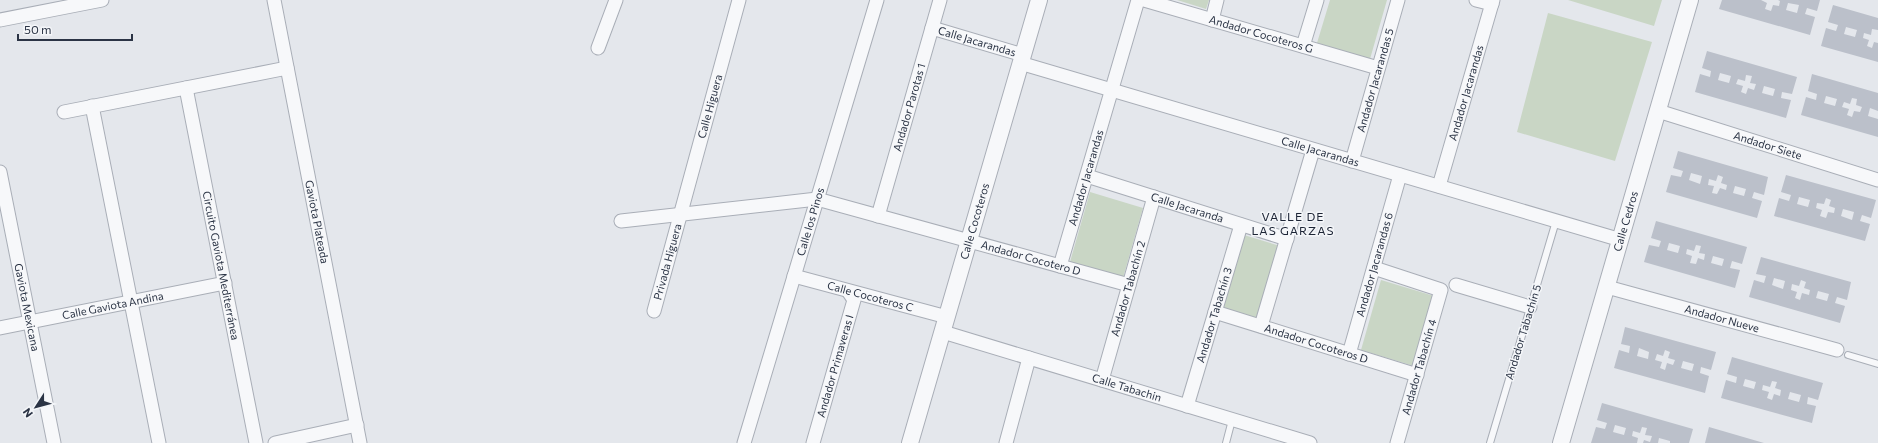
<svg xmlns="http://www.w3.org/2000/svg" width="1878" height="443" font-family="Commissioner,sans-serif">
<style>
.green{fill:#c9d6c5}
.building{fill:#bbc0ca;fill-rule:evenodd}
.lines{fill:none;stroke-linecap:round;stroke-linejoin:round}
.service-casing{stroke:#a9aeb7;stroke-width:8}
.minor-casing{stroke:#a9aeb7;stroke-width:15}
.tertiary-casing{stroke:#a9aeb7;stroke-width:18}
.service{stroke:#f7f8fa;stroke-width:6}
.minor{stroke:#f7f8fa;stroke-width:13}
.tertiary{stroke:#f7f8fa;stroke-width:16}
.labels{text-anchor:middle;stroke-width:3;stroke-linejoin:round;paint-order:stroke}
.street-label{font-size:11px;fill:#2b3445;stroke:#f4f6f9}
.neighbourhood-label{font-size:12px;letter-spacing:1px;fill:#1d2536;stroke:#f4f6f9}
</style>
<rect width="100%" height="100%" fill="#e4e7ec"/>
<path class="green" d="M1177,0h32l-3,9z
M1330,0h57l-17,59 -53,-16z
M1568,0h94l-8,26z
M1548,13l104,29 -37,119 -98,-29z
M1090,192l53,16 -20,70 -53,-16z
M1244,235l36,11 -23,74 -35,-11z
M1381,280l53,16 -20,70 -53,-16z"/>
<path class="building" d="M1722,0h39l6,3 -2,6 6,2 2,-6 6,1 1,-5 -2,-1h42l-3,11 -10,-3 -2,6 10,3 -5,18 -91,-26zM1788,3l11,2 -2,8 -11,-3z
M1833,5l45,13v12l-6,-1 -1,6 -7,-2 -1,5 6,2 -2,6 5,2 2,-6 4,1v19l-57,-16 5,-18 10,3 2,-6 -10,-3zM1846,27l11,3 -2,7 -11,-3z
M1707,51l90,26 -5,17 -10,-2 -1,6 10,2 -5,18 -91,-26 5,-18 10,3 1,-6 -9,-3zM1720,73l11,3 -2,7 -11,-3zM1746,75l6,1 -2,7 6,1 -2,6 -6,-2 -2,6 -5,-2 2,-6 -7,-2 2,-5 7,2zM1764,86l11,3 -2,7 -11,-3z
M1812,74l66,19v18l-8,-3 -2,8 10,3v18l-77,-22 5,-18 10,3 1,-6 -9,-3zM1826,96l11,3 -2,7 -11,-3zM1852,98l5,1 -1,6 6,2 -2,5 -6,-1 -2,6 -5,-2 2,-6 -7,-2 2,-5 6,2z
M1678,151l90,26 -4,18 -10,-3 -2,6 10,3 -5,17 -91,-26 5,-17 10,2 2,-6 -10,-3zM1691,173l11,3 -2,8 -11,-4zM1718,175l5,2 -2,6 6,2 -1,5 -6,-2 -3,6 -5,-1 2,-7 -6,-1 1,-6 7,2zM1735,186l11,3 -2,7 -11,-3z
M1786,175l90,25 -5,18 -9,-3 -2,6 10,3 -5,17 -91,-25 5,-18 10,3 2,-6 -10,-3zM1799,197l11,3 -2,7 -11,-3zM1826,198l5,2 -2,6 6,2 -1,5 -6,-1 -2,6 -6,-2 2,-6 -6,-2 1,-5 7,1zM1843,209l11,3 -2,8 -11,-4z
M1656,221l91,26 -5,17 -10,-3 -2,7 10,2 -5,18 -91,-26 5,-17 10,2 2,-6 -10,-3zM1669,243l11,3 -2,7 -11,-3zM1696,245l5,1 -2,7 6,1 -1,6 -6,-2 -2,6 -6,-1 2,-7 -6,-2 1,-5 7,2zM1713,256l11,3 -2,7 -11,-3z
M1761,257l90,25 -4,18 -10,-3 -2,6 10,3 -5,17 -91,-26 5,-17 10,3 2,-7 -10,-2zM1774,278l11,3 -2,8 -11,-4zM1801,280l5,2 -2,6 6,2 -1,5 -7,-2 -2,7 -5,-2 2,-6 -6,-2 1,-6 7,2zM1818,291l11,3 -2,7 -11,-3z
M1625,327l91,25 -5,18 -10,-3 -1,6 9,3 -4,17 -91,-25 5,-18 10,3 1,-7 -9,-2zM1639,348l10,4 -1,7 -11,-3zM1665,350l5,2 -2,6 7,2 -2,5 -6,-2 -2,7 -5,-2 2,-6 -7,-2 2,-6 6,2zM1683,361l11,3 -2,7 -11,-3z
M1732,357l91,26 -5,17 -10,-3 -1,7 9,2 -4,17 -91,-25 5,-18 10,3 1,-6 -10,-3zM1745,379l11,3 -2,7 -11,-3zM1772,381l5,1 -2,6 6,2 -1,6 -6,-2 -2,6 -5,-2 2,-6 -7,-2 1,-5 7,2zM1790,392l11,3 -2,7 -11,-3z
M1602,403l91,26 -4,14h-19v-2l-11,-3 -1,5h-15l1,-3 6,2 2,-6 -7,-1 2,-7 -5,-1 -2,6 -7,-2 -1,5 6,2 -1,5h-46l5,-16 9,2 2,-6 -10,-3zM1615,425l11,3 -2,7 -11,-3z
M1709,427l55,16h-59z"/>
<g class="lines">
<g class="service-casing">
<path id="service" d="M1848,355l30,9
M1226,443l6,-23
M1490,443l66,-222"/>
</g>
<g class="minor-casing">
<g id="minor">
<path id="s1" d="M274,0l86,443"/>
<path id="s2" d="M1144,0l234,68"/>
<path d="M1476,0l16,4"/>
<path d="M0,20l102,-20"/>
<path d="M1212,20l5,-20"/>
<path id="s3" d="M932,28l91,27"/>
<path d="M1303,46l14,-46"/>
<path d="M598,48l18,-48"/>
<path id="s4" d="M1020,63l601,177"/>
<path id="s5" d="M186,88l70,355"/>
<path d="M92,106l67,337"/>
<path id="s6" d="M1658,111l220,69"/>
<path d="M64,112l223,-44"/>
<path id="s7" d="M1352,161l46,-161"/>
<path id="s8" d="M0,172l54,271"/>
<path id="s9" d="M1087,176l200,63"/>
<path id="s10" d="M1439,186l54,-186"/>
<path id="s11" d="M878,216l62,-216"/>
<path id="s12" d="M621,221l196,-22 312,86"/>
<path id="s13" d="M1060,266l78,-266"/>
<path d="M1374,268l67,22 -44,153"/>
<path id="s14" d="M794,276l153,41"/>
<path d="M1456,285l74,22"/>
<path id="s15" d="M1607,287l230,63"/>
<path id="s16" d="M654,311l85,-311"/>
<path id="s17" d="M1215,312l202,63"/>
<path d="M1261,326l52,-176"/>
<path id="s18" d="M0,328l225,-45"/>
<path id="s19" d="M943,332l367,111"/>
<path id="s20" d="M1349,354l51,-179"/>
<path id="s21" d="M1102,380l52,-183"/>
<path id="s22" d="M1187,406l54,-181"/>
<path d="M275,443l82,-18"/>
<path id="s23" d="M744,443l133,-443"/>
<path id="s24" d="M813,443l41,-143 -6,-9"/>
<path d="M1006,443l23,-85"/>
</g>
</g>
<g class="tertiary-casing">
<g id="tertiary">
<path id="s25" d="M910,443l129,-443"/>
<path id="s26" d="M1561,443l129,-443"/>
</g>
</g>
<use href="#service" class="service"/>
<use href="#minor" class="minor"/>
<use href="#tertiary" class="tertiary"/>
</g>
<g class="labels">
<g class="street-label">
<text dy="4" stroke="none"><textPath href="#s2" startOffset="122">Andador Cocoteros G</textPath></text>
<text dy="4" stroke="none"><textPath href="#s3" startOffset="47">Calle Jacarandas</textPath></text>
<text dy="4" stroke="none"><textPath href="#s7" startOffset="84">Andador Jacarandas 5</textPath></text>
<text dy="4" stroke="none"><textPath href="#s10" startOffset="97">Andador Jacarandas</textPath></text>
<text dy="4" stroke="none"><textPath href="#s16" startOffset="212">Calle Higuera</textPath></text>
<text dy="4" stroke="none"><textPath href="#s11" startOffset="113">Andador Parotas 1</textPath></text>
<text dy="4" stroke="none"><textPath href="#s6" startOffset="115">Andador Siete</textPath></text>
<text dy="4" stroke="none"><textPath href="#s4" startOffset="313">Calle Jacarandas</textPath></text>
<text dy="4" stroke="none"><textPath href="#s13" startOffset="92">Andador Jacarandas</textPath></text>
<text dy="4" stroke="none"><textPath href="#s9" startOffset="105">Calle Jacaranda</textPath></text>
<text dy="4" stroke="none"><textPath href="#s1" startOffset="226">Gaviota Plateada</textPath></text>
<text dy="4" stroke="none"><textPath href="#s23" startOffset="231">Calle los Pinos</textPath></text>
<text dy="4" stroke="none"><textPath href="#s25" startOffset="231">Calle Cocoteros</textPath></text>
<text dy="4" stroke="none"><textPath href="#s26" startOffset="231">Calle Cedros</textPath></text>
<text dy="4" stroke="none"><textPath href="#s12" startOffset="419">Andador Cocotero D</textPath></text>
<text dy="4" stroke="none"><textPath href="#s16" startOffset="51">Privada Higuera</textPath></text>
<text dy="4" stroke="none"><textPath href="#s20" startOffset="93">Andador Jacarandas 6</textPath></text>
<text dy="4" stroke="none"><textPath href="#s5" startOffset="181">Circuito Gaviota Mediterránea</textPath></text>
<text dy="4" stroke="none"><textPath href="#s21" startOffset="95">Andador Tabachín 2</textPath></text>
<text dy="4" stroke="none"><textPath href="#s14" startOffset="79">Calle Cocoteros C</textPath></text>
<text dy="4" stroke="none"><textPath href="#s18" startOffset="115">Calle Gaviota Andina</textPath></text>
<text dy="4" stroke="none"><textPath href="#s8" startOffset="138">Gaviota Mexicana</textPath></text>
<text dy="4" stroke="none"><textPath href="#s22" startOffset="95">Andador Tabachín 3</textPath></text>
<text dy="4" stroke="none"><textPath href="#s15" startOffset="119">Andador Nueve</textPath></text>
<text transform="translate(1523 332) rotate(-73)" y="4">Andador Tabachín 5</text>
<text dy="4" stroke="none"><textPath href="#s17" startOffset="106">Andador Cocoteros D</textPath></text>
<text dy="4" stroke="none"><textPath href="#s24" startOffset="80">Andador Primaveras I</textPath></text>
<text transform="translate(1419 367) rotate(-74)" y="4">Andador Tabachín 4</text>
<text dy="4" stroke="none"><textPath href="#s19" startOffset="192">Calle Tabachin</textPath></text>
</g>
<g class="neighbourhood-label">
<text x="1293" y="221">VALLE DE<tspan x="1293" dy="14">LAS GARZAS</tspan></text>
</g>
</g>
<g transform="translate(36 407) rotate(234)" stroke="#f4f6f9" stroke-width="3" paint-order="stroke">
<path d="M0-3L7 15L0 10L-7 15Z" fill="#2b3445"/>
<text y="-6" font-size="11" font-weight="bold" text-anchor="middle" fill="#2b3445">N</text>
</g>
<path d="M18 34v6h114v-6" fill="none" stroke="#2b3445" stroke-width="2"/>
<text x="24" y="34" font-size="12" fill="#2b3445" stroke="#f4f6f9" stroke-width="3" paint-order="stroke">50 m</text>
</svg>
